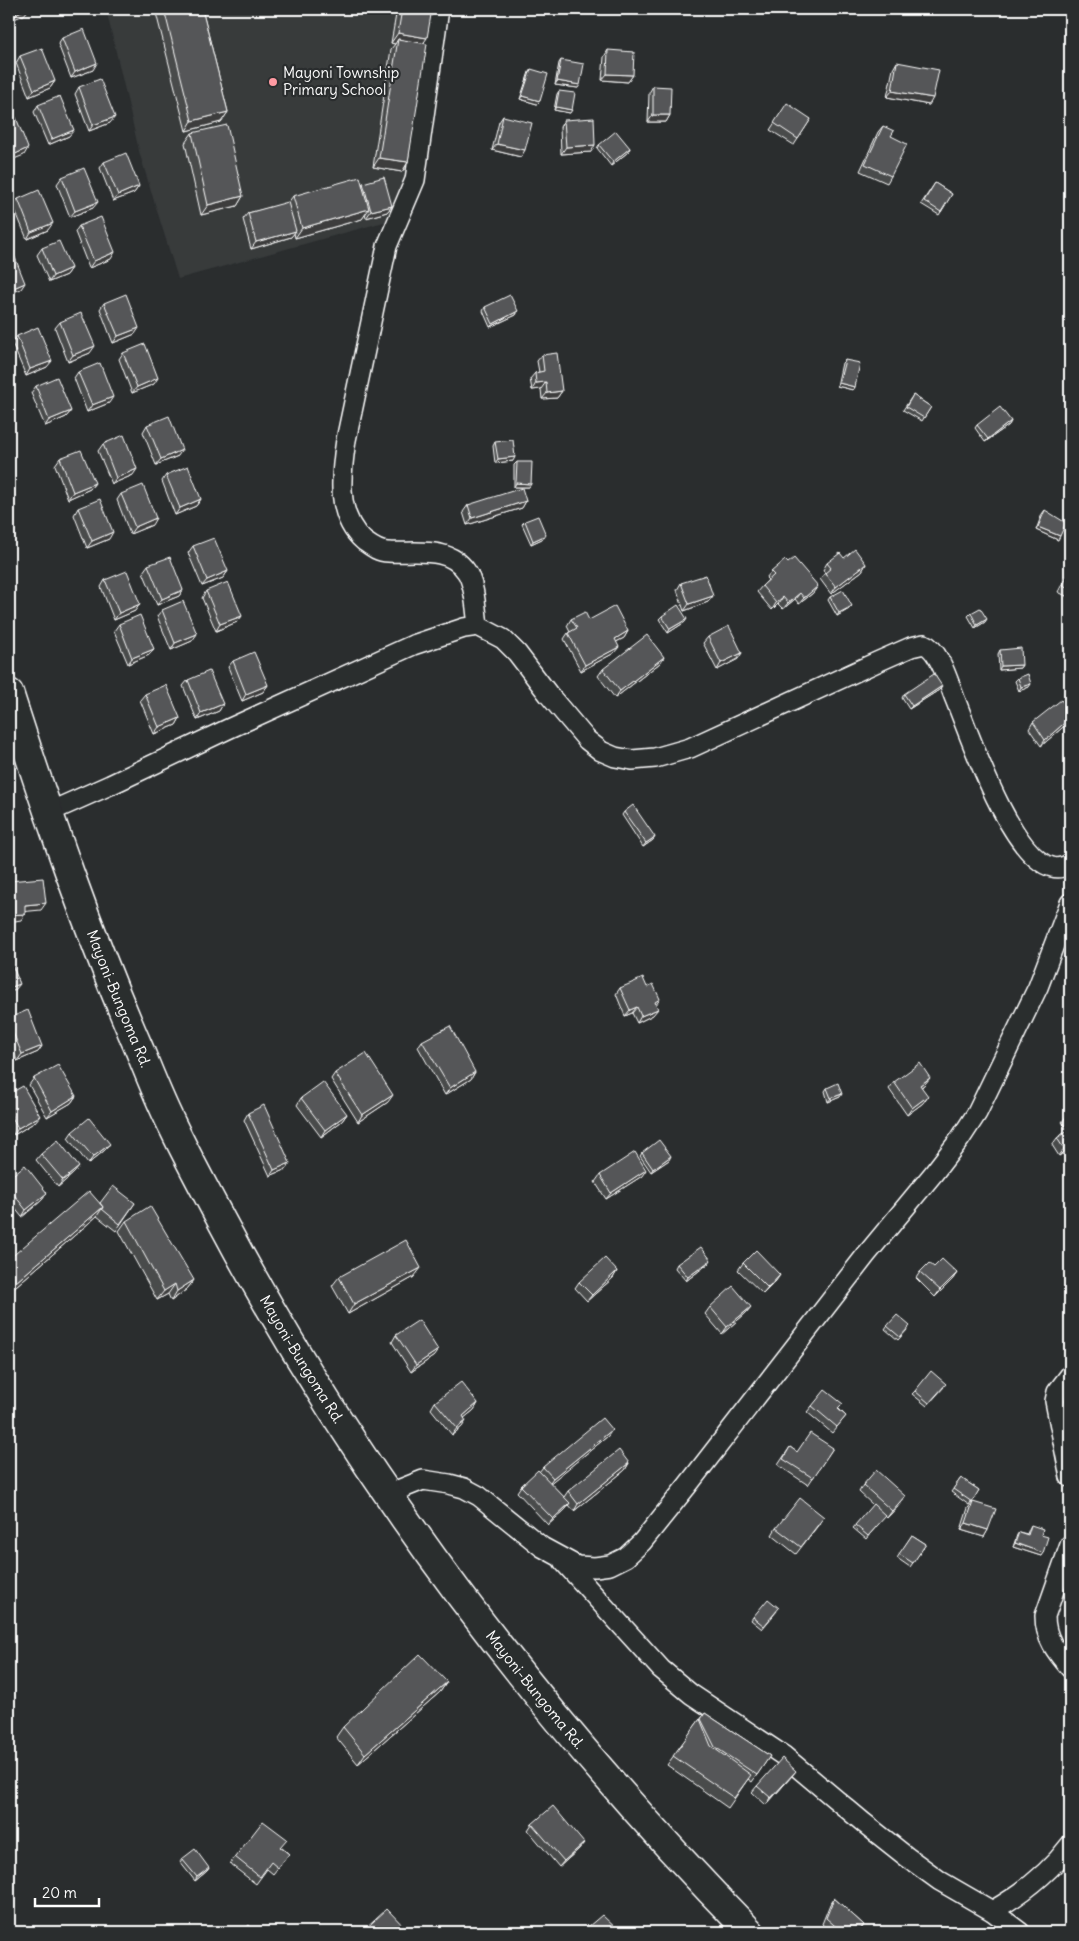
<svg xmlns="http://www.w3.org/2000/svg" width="1079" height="1941" font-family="Delius,sans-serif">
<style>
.built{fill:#373a3b}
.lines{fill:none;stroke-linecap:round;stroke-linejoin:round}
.street-casing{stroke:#fff;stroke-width:22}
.primary-casing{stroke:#fff;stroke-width:31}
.street{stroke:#2a2d2e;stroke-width:19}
.primary{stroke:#2a2d2e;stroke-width:28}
.wall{fill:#494b4c;stroke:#fff}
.shaded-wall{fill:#3c3d3e;stroke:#fff}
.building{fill:#555758;stroke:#fff}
.poi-dot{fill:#ff9aa2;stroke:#2a2d2e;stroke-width:2}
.labels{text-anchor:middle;stroke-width:4.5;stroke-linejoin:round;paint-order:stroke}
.poi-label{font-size:15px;fill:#fff;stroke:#2a2d2e;text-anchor:start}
.street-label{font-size:15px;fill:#fff;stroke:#2a2d2e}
</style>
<rect width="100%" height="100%" fill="#2a2d2e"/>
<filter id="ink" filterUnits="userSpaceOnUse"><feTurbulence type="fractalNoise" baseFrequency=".02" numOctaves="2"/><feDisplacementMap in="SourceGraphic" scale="10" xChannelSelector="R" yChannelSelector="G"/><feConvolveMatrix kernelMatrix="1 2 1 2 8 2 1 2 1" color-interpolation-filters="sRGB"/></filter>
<g filter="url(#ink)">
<path class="built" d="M106,9h328l-26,163 -17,48 -213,59 -38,-124z"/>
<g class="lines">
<g class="street-casing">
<path id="street" d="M439,9l-24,171 -28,66 -41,194c-5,33 -11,76 18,101 7,5 14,11 24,11 26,2 60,-7 78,19 9,12 10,40 12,55
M47,813l63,-28 118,-56 185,-84 51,-17 14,-2 25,13 14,14 32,42 38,45 14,11 14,6 17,3 23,-2 35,-10 187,-86 34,-15 13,-3c16,6 25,40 31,55 15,37 56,159 97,168 7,2 12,0 18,-3
M1070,1375l-13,17 -2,9 15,76
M388,1494l35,-14 26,4 15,4 15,8 63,51 35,19 18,1 15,-2 16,-8 16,-15 45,-56 179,-231 67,-81 27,-35 17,-26 61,-126 32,-84
M1070,1545l-25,71c0,22 11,36 25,52
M563,1561l98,108 30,25 93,62 80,67 43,34 33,24 52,30 28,21
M992,1911c30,-17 57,-38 78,-66"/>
</g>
<g class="primary-casing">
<g id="primary">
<path id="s1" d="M9,693c39,122 80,241 131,358 10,25 20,50 32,74 21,44 45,87 68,130 137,248 312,475 510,677"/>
</g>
</g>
<use href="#street" class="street"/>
<use href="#primary" class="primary"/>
</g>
<path class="wall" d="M155,9h47l26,103 -7,10 -35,9z
M397,9h35l-8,34 -16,119 -6,10 -29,-5 18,-118 4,-5 -4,-1z
M62,38l31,32 -22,8 -13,-34z
M608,50l25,25 -5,7 -26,-2 2,-23z
M20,56l35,25 -5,7 -21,9 -13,-34z
M561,60l17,28 -23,-3 4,-22z
M897,62l32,43 -42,-8 6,-28z
M531,69l6,35 -17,-5 9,-27z
M653,86l17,29 -4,7h-18l1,-29z
M79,87l31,36 -21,8 -14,-37z
M559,91l11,22 -16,-3 3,-16z
M38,105l31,31 -21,9 -14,-33z
M783,110l28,9 -17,26 -24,-15z
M503,116l18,41 -29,-7 7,-28z
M564,120l27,32 -30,2 -1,-27z
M883,126l8,10v40l-4,7 -27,-12 18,-39z
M192,133l51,63 -6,10 -36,9 -16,-72z
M599,145l31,3 -2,4 -17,14 -14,-18z
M104,162l35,24 -5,7 -21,8 -13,-33z
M62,177l31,31 -23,9 -13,-33z
M363,183l29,23 -5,6 -21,6 -1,-4 -3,5 -67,19 -1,-5 -3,4 -40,12 -8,-30 5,-6 40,-10 5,-7 69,-11z
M935,183l17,11 -13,21 -18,-11z
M18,199l30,31 -21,9 -14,-34z
M79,226l32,33 -22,9 -14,-36z
M42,248l29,20 -5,7 -17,7 -12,-27z
M104,303l31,31 -22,9 -13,-34z
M485,307l33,4 -2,4 -26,12 -7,-16z
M60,322l30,31 -22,9 -13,-34z
M17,336l30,31 -21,9 -14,-33z
M123,353l31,31 -22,9 -13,-34z
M542,355l20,36 -5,7 -15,1 -1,-10 -9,1 -2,-11 5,-6 4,-1 -2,-11z
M845,360l10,27 -2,3 -16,-4 5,-23z
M78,372l31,31 -22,9 -13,-34z
M36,386l35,25 -5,6 -21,9 -14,-33z
M913,395l18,12 -9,14 -19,-11z
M1011,421l-2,4 -24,17 -10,-14 2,-3z
M147,425l31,31 -22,9 -13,-33z
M495,442l18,19 -18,2 -2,-17z
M103,444l30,31 -21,9 -14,-33z
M60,458l35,25 -5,6 -22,10 -13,-34z
M517,462l12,25h-15v-22z
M166,475l35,24 -5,7 -21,9 -13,-34z
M121,494l31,31 -22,9 -13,-34z
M526,501l-4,7 -55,17 -4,-13 5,-7z
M78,508l31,31 -22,9 -13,-33z
M1045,510l13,30 -22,-10 6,-16z
M525,521l19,17 -13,6 -9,-20z
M193,546l35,25 -5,7 -21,8 -14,-33z
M844,558l22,6 -4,7 -31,23 -11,-15 5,-6 -2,-3 4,-7z
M148,565l35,25 -4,6 -22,9 -14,-33z
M1070,569v29l-12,-6z
M771,572l42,21 -14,11 -4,-5 -12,10 -5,-5 -6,6 -15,-18 5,-6 6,-6 -2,-2z
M105,580l30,31 -21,9 -13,-33z
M681,583l32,13 -5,6 -24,9 -7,-21z
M206,591l36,25 -5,6 -21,9 -14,-33z
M830,597l22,9 -3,3 -12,7 -9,-16z
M162,610l30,31 -21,9 -14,-34z
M971,613l14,9 -10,6 -7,-12z
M662,616l23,6 -17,11 -9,-14z
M571,619l18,1 39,11 -4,7 -8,4 -2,11 -33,18 -17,-32 4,-6 2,-1 -3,-6z
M119,624l35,25 -5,6 -21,9 -14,-33z
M708,637l30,22 -21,11 -14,-27z
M1000,650l22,15 -2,3 -21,2 -1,-16z
M664,657l-4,6 -45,35 -17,-22 5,-7z
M233,661l35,24 -5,7 -21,9 -14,-34z
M1018,678l11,9 -10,4 -4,-10z
M188,680l35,24 -4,7 -22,9 -14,-34z
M939,690l-30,19 -7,-11 2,-4z
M145,694l35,24 -4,7 -22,9 -14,-34z
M1070,711v9l-1,2 -28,24 -12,-17 4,-7z
M624,812l31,25 -2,3 -10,7 -21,-32z
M647,987l13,12 -4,6 -3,10 -16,8 -5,-10 -7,3 -9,-22 4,-6z
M9,1018l33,28 -4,6 -21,9 -8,-21z
M422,1041l53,31 -4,7 -26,16 -27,-48z
M335,1073l53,29 -30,20 -27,-43z
M34,1078l42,18 -5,7 -24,14 -18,-32z
M894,1082l31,2 -4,4 2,15 -16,12 -18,-26z
M827,1088l13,9 -12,5 -3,-11z
M9,1094l26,28 -21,13 -5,-9z
M301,1098l46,16 -5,7 -21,16 -24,-32z
M248,1113l38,56 -16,7 -26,-56z
M1070,1113v35l-11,8 -7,-11 5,-7 11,-8 -6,-8 5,-7z
M72,1132l33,18 -17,14 -20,-26z
M642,1153l27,7 -18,12 -11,-16z
M41,1154l33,19 -16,14 -22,-27z
M600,1175l42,1 -36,23 -11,-17z
M9,1178l38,15 -5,7 -20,17 -13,-16z
M100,1203h35l-19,28 -19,-15 -88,76v-33z
M126,1221l68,59 -7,9 -16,12 -3,-7 -11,6 -38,-69z
M709,1263l-23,18 -11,-13 2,-4z
M743,1263l33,18 -13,13 -25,-24z
M934,1267l23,6 -5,7 -17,17 -19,-19 4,-6z
M617,1271l-4,7 -26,23 -12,-13 4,-6z
M339,1277h75l-66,37 -16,-28z
M710,1307l36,6 -24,21 -17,-20z
M887,1326l20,4 -9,10 -13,-11z
M396,1335l38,21 -23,16 -19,-30z
M944,1387l-17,19 -15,-12 3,-3z
M435,1402l43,1 -4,7 -10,8 -2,9 -10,8 -21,-26z
M812,1406l27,3 7,7 -14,17 -25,-21z
M608,1436l-58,47 14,14 4,-6 61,-28 -4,7 -51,41 -5,-6 -4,5 -17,15 -31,-33 4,-6 18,-14 4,-5z
M790,1447l7,5 36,-4 -25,37 -30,-20z
M961,1478l18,12 -10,15 -18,-13z
M863,1485l42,11 -4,7 -14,15 -2,-2 -19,23 -13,-11 20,-23 -14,-13z
M973,1502l15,28 -4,7 -23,-7 7,-22z
M820,1523l-24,31 -24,-19 4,-7z
M1031,1525l10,10v21l-28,-9 4,-12 2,-3 8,2 2,-5z
M912,1535l14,9 -16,23 -13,-9z
M777,1611l-15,18 -11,-9 2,-3z
M447,1682l-7,10 -82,72 -22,-27 7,-10z
M705,1713l65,43 -18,26 -4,-3 -20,29 -61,-43 33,-46v1z
M791,1777l-25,28 -14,-13 5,-6z
M532,1824l47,25 -20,18 -31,-37z
M281,1847l8,7 -16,20 -6,-5 -11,15 -26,-20 5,-7z
M182,1859l27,9 -2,3 -12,10 -15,-19z
M834,1898l30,27 -5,7h-29l-8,-8 8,-20z"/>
<path class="shaded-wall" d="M27,9h2l-5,6 -15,6v-5z
M588,9h15l-2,3z
M732,9h21l-2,4z
M398,33l29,5 -7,10 -22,-9 -3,5 -4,-1z
M97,63l-4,7 -22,8 4,-6z
M607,74l26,1 -5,7 -26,-2z
M55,81l-5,7 -21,9 5,-7z
M557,81l23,4 -2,3 -23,-3z
M892,91l41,7 -4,7 -42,-8z
M522,96l18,5 -3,3 -17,-5z
M556,107l16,3 -2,3 -16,-3z
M228,112l-7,10 -35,9 6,-10z
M653,115h17l-4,7h-18z
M115,117l-5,6 -21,8 4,-6z
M74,130l-5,6 -21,9 4,-6z
M497,144l28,6 -4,7 -29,-7z
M595,145l-4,7 -30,2 5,-7z
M28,148l-4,7 -15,6v-4z
M630,148l-2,4 -17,14 2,-4z
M379,158l29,4 -6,10 -29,-5z
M139,186l-5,7 -21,8 5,-6z
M243,196l-6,10 -36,9 7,-10z
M98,202l-5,6 -23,9 5,-6z
M392,206l-5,6 -21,6 5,-7z
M369,209l-7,10 -67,19 7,-10z
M53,223l-5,7 -21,9 4,-7z
M296,231l-5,6 -40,12 5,-7z
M115,252l-4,7 -22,9 5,-7z
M71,268l-5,7 -17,7 4,-6z
M25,283l-4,6 -12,5v-4z
M518,311l-2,4 -26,12 3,-3z
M139,328l-4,6 -22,9 5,-7z
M95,346l-5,7 -22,9 5,-7z
M52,361l-5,6 -21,9 4,-7z
M158,378l-4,6 -22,9 5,-6z
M546,382l-5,7 -9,1 4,-7z
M839,383l16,4 -2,3 -16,-4z
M562,391l-5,7 -15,1 5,-6z
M113,397l-4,6 -22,9 5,-7z
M71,411l-5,6 -21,9 4,-6z
M1011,421l-2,4 -24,17 3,-3z
M182,450l-4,6 -22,9 5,-6z
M515,457l-2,4 -18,2 3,-4z
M137,469l-4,6 -21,9 4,-6z
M95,483l-5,6 -22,10 5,-7z
M516,483l15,1 -2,3h-15z
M201,499l-5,7 -21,9 5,-7z
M526,501l-4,7 -55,17 5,-7z
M156,518l-4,7 -22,9 5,-7z
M1038,527l22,9 -2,4 -22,-10z
M113,532l-4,7 -22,9 5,-7z
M546,535l-2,3 -13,6 2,-3z
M866,564l-4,7 -31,23 5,-7z
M228,571l-5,7 -21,8 5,-6z
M818,586l-5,7 -14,11 5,-6z
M183,590l-4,6 -22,9 5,-6z
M800,593l-5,6 -12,10 5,-6z
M713,596l-5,6 -24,9 5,-7z
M783,597l-5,7 -6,6 4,-7z
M140,604l-5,7 -21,9 5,-7z
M852,606l-3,3 -12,7 2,-3z
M242,616l-5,6 -21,9 4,-7z
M687,619l-2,3 -17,11 2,-4z
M987,619l-2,3 -10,6 2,-3z
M628,631l-4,7 -14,7 5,-6z
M197,634l-5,7 -21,9 4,-7z
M619,647l-5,6 -33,18 4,-6z
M154,649l-5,6 -21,9 4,-6z
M742,653l-4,6 -21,11 4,-7z
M664,657l-4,6 -45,35 5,-7z
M1022,665l-2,3 -21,2 2,-4z
M1031,684l-2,3 -10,4 2,-4z
M268,685l-5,7 -21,9 4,-7z
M942,686l-3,4 -30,19 3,-3z
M223,704l-4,7 -22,9 4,-7z
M180,718l-4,7 -22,9 5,-7z
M1070,718l-1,4 -28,24 4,-6z
M655,837l-2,3 -10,7 3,-4z
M46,903l-5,7 -21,2 5,-7z
M25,914l-4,6 -12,2v-7z
M20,984l-5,6 -6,3v-5z
M637,1007l-5,6 -7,3 5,-6z
M658,1009l-5,6 -16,8 4,-7z
M42,1046l-4,6 -21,9 5,-7z
M475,1072l-4,7 -26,16 5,-7z
M930,1078l-5,6 -10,8 5,-7z
M842,1094l-2,3 -12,5 3,-4z
M393,1095l-5,7 -30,20 4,-7z
M76,1096l-5,7 -24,14 5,-6z
M928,1096l-5,7 -16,12 5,-7z
M347,1114l-5,7 -21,16 4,-7z
M40,1116l-5,6 -21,13 4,-7z
M110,1144l-5,6 -17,14 5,-7z
M1070,1145v3l-11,8 5,-7z
M671,1156l-2,4 -18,12 2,-3z
M290,1163l-4,6 -16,7 4,-6z
M79,1167l-5,6 -16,14 5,-7z
M646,1170l-4,6 -36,23 5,-6z
M47,1193l-5,7 -20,17 4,-7z
M103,1207l-6,9 -88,76v-4z
M15,1219l-4,7 -2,1v-3z
M711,1260l-2,3 -23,18 2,-4z
M421,1268l-7,9 -66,37 6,-10z
M617,1271l-4,7 -26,23 5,-6z
M957,1273l-5,7 -17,17 5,-7z
M780,1275l-4,6 -13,13 5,-6z
M194,1280l-7,9 -16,12 6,-10z
M175,1284l-7,10 -11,6 7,-9z
M751,1307l-5,6 -24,21 5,-7z
M438,1350l-4,6 -23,16 5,-7z
M478,1403l-4,7 -16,13 5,-7z
M466,1421l-4,6 -10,8 5,-7z
M612,1430l-4,6 -60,49 5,-7z
M629,1463l-4,7 -51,41 4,-7z
M905,1496l-4,7 -14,15 5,-7z
M570,1503l-5,7 -17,15 5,-6z
M966,1523l22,7 -4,7 -23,-7z
M1015,1543l28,10 -2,3 -28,-9z
M447,1682l-7,10 -82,72 7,-10z
M796,1771l-5,6 -25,28 5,-7z
M584,1843l-5,6 -20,18 5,-6z
M209,1868l-2,3 -12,10 2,-4z"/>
<path class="building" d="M9,9h18l-18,7z
M164,9h38l26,103 -36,9z
M402,9h30l-5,29 -29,-5z
M84,29l13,34 -22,9 -13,-34z
M398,39l29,5 -19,118 -29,-4z
M42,48l13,33 -21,9 -14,-34z
M608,50l26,2 -1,23 -26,-1z
M561,60l23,4 -4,21 -23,-4z
M897,62l42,8 -6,28 -41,-7z
M531,69l17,5 -8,27 -18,-5z
M100,79l15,38 -22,8 -14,-38z
M653,86l18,1 -1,28h-17z
M559,91l16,2 -3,17 -16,-3z
M60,96l14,34 -22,9 -14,-34z
M787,103l24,16 -13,20 -24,-16z
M9,107l3,8 -3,1z
M15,115l13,33 -19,9v-39z
M503,116l29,7 -7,27 -28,-6z
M594,118l1,27 -29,2 -2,-27z
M227,125l16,71 -35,9 -16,-72z
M883,126l11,5 -3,5 16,8 -16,32 -26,-12z
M616,131l14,17 -17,14 -14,-17z
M126,153l13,33 -21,9 -14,-33z
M84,168l14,34 -23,9 -13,-34z
M360,177l9,32 -67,19 -9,-32z
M384,177l8,29 -21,5 -8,-28z
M935,183l17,11 -11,18 -17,-11z
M39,190l14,33 -22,9 -13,-33z
M288,202l8,29 -40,11 -8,-29z
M101,217l14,35 -21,9 -15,-35z
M59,241l12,27 -18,8 -11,-28z
M14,255l11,28 -16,7v-33z
M126,294l13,34 -21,8 -14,-33z
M510,295l8,16 -25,13 -8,-17z
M81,313l14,33 -22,9 -13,-33z
M38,327l14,34 -22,8 -13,-33z
M145,344l13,34 -21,9 -14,-34z
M557,353l5,38 -15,2 -1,-11 -10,1 -1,-10 9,-2 -2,-16z
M845,360l15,3 -5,24 -16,-4z
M100,363l13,34 -21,8 -14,-33z
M57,377l14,34 -22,9 -13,-34z
M913,395l18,12 -7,11 -18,-11z
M1000,407l11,14 -23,18 -11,-14z
M169,416l13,34 -21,9 -14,-34z
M124,435l13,34 -21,9 -13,-34z
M513,440l2,17 -17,2 -3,-17z
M81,450l14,33 -22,9 -13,-34z
M517,462h15l-1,22 -15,-1z
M188,466l13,33 -21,9 -14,-33z
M143,485l13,33 -21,9 -14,-33z
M522,488l4,13 -54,17 -4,-13z
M100,499l13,33 -21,9 -14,-33z
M1045,510l21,13 -6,13 -22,-9z
M538,516l8,19 -13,6 -8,-20z
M214,538l14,33 -21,9 -14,-34z
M855,549l11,15 -30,23 -11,-14 6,-5 -4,-5 13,-10 4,5z
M170,557l13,33 -21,9 -14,-34z
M794,558l24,28 -14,12 -4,-5 -12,10 -5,-6 -7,6 -14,-17 12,-11 -3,-3 14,-12 3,3z
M127,571l13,33 -21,9 -14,-33z
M1070,571v18l-7,-4z
M706,575l7,21 -24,8 -8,-21z
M228,582l14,34 -22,8 -14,-33z
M843,590l9,16 -13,7 -9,-16z
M183,601l14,33 -22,9 -13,-33z
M678,605l9,14 -17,10 -8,-13z
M615,606l13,25 -13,8 4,8 -34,18 -17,-32 9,-5 -6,-9 14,-7 4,8z
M980,608l7,11 -10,6 -6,-12z
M140,615l14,34 -22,9 -13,-34z
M729,626l13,27 -21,10 -13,-26z
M647,635l17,22 -44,34 -17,-22z
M1021,648l1,17 -21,1 -1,-16z
M254,652l14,33 -22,9 -13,-33z
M209,671l14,33 -22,9 -13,-33z
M934,674l8,12 -30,20 -8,-12z
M1028,674l3,10 -10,3 -3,-9z
M166,685l14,33 -21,9 -14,-33z
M1061,700l9,11v7l-25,22 -12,-18z
M633,805l22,32 -9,6 -22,-31z
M43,878l3,25 -21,2v9l-16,1v-34z
M9,957l11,27 -11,4z
M643,978l4,9 6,-3 7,15 -5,3 3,7 -17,7 -4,-9 -7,3 -10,-22z
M28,1010l14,36 -20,8 -13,-31v-5z
M450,1026l25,46 -25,16 -28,-47z
M366,1053l27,42 -31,20 -27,-42z
M920,1063l10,15 -10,7 8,11 -16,12 -18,-26z
M58,1065l18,31 -24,15 -18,-33z
M323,1082l24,32 -22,16 -24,-32z
M838,1083l4,11 -11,4 -4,-10z
M23,1086l17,30 -22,12 -9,-16v-18z
M264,1105l26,58 -16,7 -26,-57z
M1070,1113v7l-3,-5z
M89,1118l21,26 -17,13 -21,-25z
M1070,1129v16l-6,4 -7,-11z
M58,1140l21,27 -16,13 -22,-26z
M659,1140l12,16 -18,13 -11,-16z
M635,1152l11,18 -35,23 -11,-18z
M25,1165l22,28 -21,17 -17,-22v-10z
M113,1186l22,17 -15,21 -18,-15 1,-2 -3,-4z
M89,1191l14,16 -94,81v-29z
M150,1206l44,74 -17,11 -2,-7 -11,7 -38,-70z
M9,1211l6,8 -6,5z
M406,1240l15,28 -67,36 -15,-27z
M701,1247l10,13 -23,17 -11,-13z
M756,1250l24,25 -12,13 -25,-25z
M605,1258l12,13 -25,24 -13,-13z
M942,1259l15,14 -17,17 -20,-18 9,-9 5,4z
M733,1286l18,21 -24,20 -17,-20z
M897,1315l13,11 -10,11 -13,-11z
M419,1320l19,30 -22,15 -20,-30z
M931,1371l15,13 -17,19 -14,-12z
M461,1382l17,21 -15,13 3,5 -9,7 -22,-26z
M825,1390l18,14 -5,5 8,7 -9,11 -25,-21z
M602,1418l10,12 -59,48 -10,-11z
M810,1433l23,15 -20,30 -30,-19 7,-12 7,5z
M619,1450l10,13 -51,41 -10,-13z
M538,1470l32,33 -17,16 -32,-33z
M876,1470l29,26 -13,15 -29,-26z
M961,1478l18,12 -7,12 -19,-13z
M800,1498l24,19 -23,30 -25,-19z
M973,1502l23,7 -8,21 -22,-7z
M873,1504l13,12 -18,20 -13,-11z
M1031,1525l12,4 -2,6 7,2 -5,16 -28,-10 4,-11 9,3z
M912,1535l14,9 -13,19 -14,-9z
M768,1599l11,9 -15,18 -11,-9z
M420,1654l27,28 -82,72 -22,-27z
M705,1713l65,43 -13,19 -42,-28 -14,-28z
M700,1719l11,27 40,29 -17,23 -61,-42z
M782,1758l14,13 -25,27 -14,-12z
M553,1806l31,37 -20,18 -32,-37z
M263,1821l24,18 -7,8 9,7 -11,14 -7,-6 -11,15 -25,-20z
M195,1849l14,19 -12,9 -15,-18z
M834,1898l30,27 -6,7h-16l-16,-14z
M387,1909l22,23h-47z
M602,1915l18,17h-38z
M249,1925l7,7h-15z"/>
</g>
<circle class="poi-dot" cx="273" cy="82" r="5"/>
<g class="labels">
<g class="poi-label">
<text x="283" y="78">Mayoni Township<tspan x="283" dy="17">Primary School</tspan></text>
</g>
<g class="street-label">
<text dy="5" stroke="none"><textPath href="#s1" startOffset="325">Mayoni-Bungoma Rd.</textPath></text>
<text dy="5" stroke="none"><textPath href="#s1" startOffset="730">Mayoni-Bungoma Rd.</textPath></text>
<text dy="5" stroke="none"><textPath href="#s1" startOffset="1135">Mayoni-Bungoma Rd.</textPath></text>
</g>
</g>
<rect width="1079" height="1941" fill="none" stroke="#2a2d2e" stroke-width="30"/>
<rect x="15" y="15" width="1049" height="1911" fill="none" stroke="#fff" stroke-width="2" filter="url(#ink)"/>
<path d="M35 1898v8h64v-8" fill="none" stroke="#ffffff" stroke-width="2.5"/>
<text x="42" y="1898" font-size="15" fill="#ffffff" stroke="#2a2d2e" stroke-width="4" paint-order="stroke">20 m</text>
</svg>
